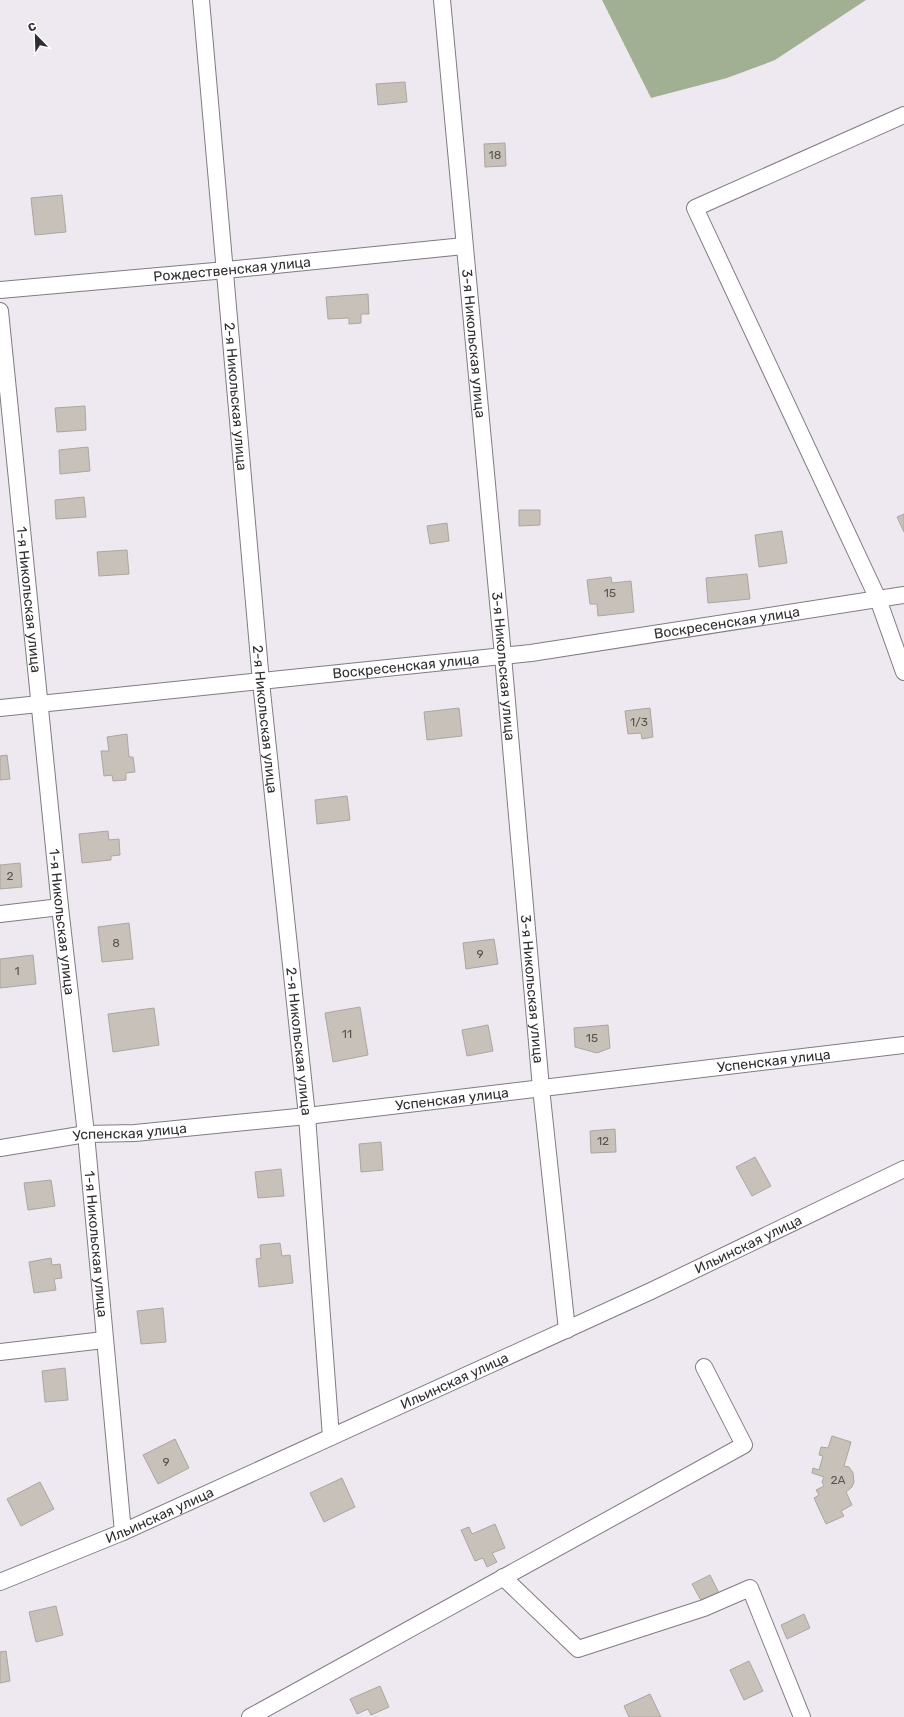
<svg xmlns="http://www.w3.org/2000/svg" width="904" height="1717" font-family="Rubik,sans-serif">
<style>
.forest{fill:#a1b092}
.building{fill:#c7c1b9;stroke:#aca69f}
.lines{fill:none;stroke-linecap:round;stroke-linejoin:round}
.minor-casing{stroke:#807b83;stroke-width:18}
.minor{stroke:#fff;stroke-width:16}
.labels{text-anchor:middle;stroke-width:3;stroke-linejoin:round;paint-order:stroke}
.number-label{font-size:12px;fill:#565353}
.street-label{font-size:14px;fill:#302e31;stroke:#fff}
</style>
<rect width="100%" height="100%" fill="#eee9f1"/>
<path class="forest" d="M602,0h264l-91,60 -48,18 -76,20z"/>
<path class="building" d="M405,82l2,20 -29,3 -2,-21z
M505,143l1,23 -21,1 -1,-23z
M62,195l4,37 -31,3 -4,-37z
M368,294l1,20h-8v9l-12,1v-6l-21,1 -2,-22z
M85,406l1,24 -29,2 -2,-24z
M88,447l2,24 -30,3 -1,-24z
M84,497l2,20 -30,2 -1,-19z
M519,510h21v15l-21,1z
M904,514v18l-7,-15z
M447,523l2,18 -19,3 -3,-18z
M782,531l5,32 -28,4 -4,-32z
M127,550l2,24 -30,2 -2,-24z
M747,574l3,25 -42,4 -2,-25z
M611,577l1,6 19,-2 3,31 -36,4 -1,-12h-7l-3,-24z
M459,708l3,28 -35,4 -3,-28z
M650,708l3,29 -11,2 -1,-6 -13,1 -3,-23z
M127,734l2,23h4l2,15 -9,1v7l-13,1 -1,-6 -8,1 -3,-25h8l-2,-14z
M7,755l3,24 -10,1v-24z
M347,796l3,24 -33,4 -2,-24z
M108,831l1,9 10,-1 1,16 -9,1v4l-29,3 -3,-29z
M20,863l2,24 -22,2v-24z
M129,923l4,36 -31,3 -4,-35z
M494,939l4,25 -32,5 -3,-26z
M33,955l3,29 -36,4v-29z
M360,1007l8,48 -35,7 -8,-49z
M154,1008l5,37 -46,7 -5,-38z
M488,1025l5,26 -26,5 -5,-26z
M608,1025l2,23 -13,5 -22,-6 -1,-19z
M615,1129l1,23 -25,1 -1,-22z
M381,1142l2,28 -22,2 -2,-28z
M755,1157l16,29 -19,10 -16,-29z
M281,1169l3,27 -26,2 -3,-26z
M51,1180l4,26 -27,4 -4,-27z
M280,1243l2,13 8,-1 3,28 -34,4 -3,-28 5,-1 -1,-13z
M51,1258l1,7 8,-1 2,14 -8,1 2,11 -22,3 -5,-31z
M163,1308l3,34 -25,2 -4,-33z
M65,1368l3,32 -23,2 -3,-31z
M832,1436l19,6 -7,24 5,1 4,6 1,9 -2,5 -6,5 6,13 -11,6 3,5 -18,8 -12,-26 5,-3 -3,-5 8,-4 -2,-4 2,-5 -12,-4 1,-5 6,2 4,-14 -4,-1 2,-8 7,1z
M175,1439l14,29 -31,16 -15,-29z
M342,1478l13,29 -31,15 -14,-29z
M40,1482l14,27 -33,17 -14,-27z
M495,1524l10,24 -13,5 5,9 -10,5 -4,-9 -8,3 -14,-31 8,-3 3,7z
M710,1575l11,22 -17,9 -12,-22z
M56,1606l7,29 -27,7 -7,-30z
M804,1614l6,14 -23,11 -6,-14z
M6,1651l4,30 -10,2v-31z
M749,1661l14,30 -19,9 -14,-30z
M380,1686l9,21 -18,8 -3,-6 -11,5 -7,-15z
M650,1694l11,23h-32l-5,-11z"/>
<g class="lines">
<g class="minor-casing">
<g id="minor">
<path id="s1" d="M201,0l60,682 46,434 24,321"/>
<path id="s2" d="M442,0l61,656 38,432 26,242"/>
<path d="M904,115l-209,93 183,391 26,73"/>
<path id="s3" d="M0,290l226,-20 238,-24"/>
<path id="s4" d="M0,311l60,596 26,227 37,398"/>
<path id="s5" d="M0,708l531,-55 373,-58"/>
<path d="M0,914l60,-7"/>
<path id="s6" d="M0,1148l86,-14 49,-1 172,-17 597,-71"/>
<path d="M0,1352l104,-12"/>
<path d="M503,1577l75,72 126,-41 46,-20 52,129"/>
<path id="s7" d="M0,1582l123,-50 528,-241 253,-122"/>
<path d="M250,1717l494,-272 -40,-78"/>
</g>
</g>
<use href="#minor" class="minor"/>
</g>
<g class="labels">
<g class="number-label">
<text x="495" y="159">18</text>
<text x="610" y="597">15</text>
<text x="639" y="726">1/3</text>
<text x="10" y="880">2</text>
<text x="116" y="947">8</text>
<text x="480" y="958">9</text>
<text x="17" y="975">1</text>
<text x="347" y="1038">11</text>
<text x="592" y="1042">15</text>
<text x="603" y="1145">12</text>
<text x="166" y="1466">9</text>
<text x="838" y="1484">2А</text>
</g>
<g class="street-label">
<text dy="5" stroke="none"><textPath href="#s3" startOffset="233">Рождественская улица</textPath></text>
<text dy="5" stroke="none"><textPath href="#s2" startOffset="345">3-я Никольская улица</textPath></text>
<text dy="5" stroke="none"><textPath href="#s1" startOffset="398">2-я Никольская улица</textPath></text>
<text dy="5" stroke="none"><textPath href="#s4" startOffset="290">1-я Никольская улица</textPath></text>
<text dy="5" stroke="none"><textPath href="#s5" startOffset="732">Воскресенская улица</textPath></text>
<text dy="5" stroke="none"><textPath href="#s5" startOffset="408">Воскресенская улица</textPath></text>
<text dy="5" stroke="none"><textPath href="#s2" startOffset="669">3-я Никольская улица</textPath></text>
<text dy="5" stroke="none"><textPath href="#s1" startOffset="722">2-я Никольская улица</textPath></text>
<text dy="5" stroke="none"><textPath href="#s4" startOffset="614">1-я Никольская улица</textPath></text>
<text dy="5" stroke="none"><textPath href="#s2" startOffset="993">3-я Никольская улица</textPath></text>
<text dy="5" stroke="none"><textPath href="#s1" startOffset="1046">2-я Никольская улица</textPath></text>
<text dy="5" stroke="none"><textPath href="#s6" startOffset="779">Успенская улица</textPath></text>
<text dy="5" stroke="none"><textPath href="#s6" startOffset="455">Успенская улица</textPath></text>
<text dy="5" stroke="none"><textPath href="#s6" startOffset="131">Успенская улица</textPath></text>
<text dy="5" stroke="none"><textPath href="#s4" startOffset="938">1-я Никольская улица</textPath></text>
<text dy="5" stroke="none"><textPath href="#s7" startOffset="821">Ильинская улица</textPath></text>
<text dy="5" stroke="none"><textPath href="#s7" startOffset="497">Ильинская улица</textPath></text>
<text dy="5" stroke="none"><textPath href="#s7" startOffset="173">Ильинская улица</textPath></text>
</g>
</g>
<g transform="translate(36 36) rotate(337)" stroke="#ffffff" stroke-width="3" paint-order="stroke">
<path d="M0-3L7 15L0 10L-7 15Z" fill="#302e31"/>
<text y="-6" font-size="11" font-weight="bold" text-anchor="middle" fill="#302e31">С</text>
</g>
</svg>
